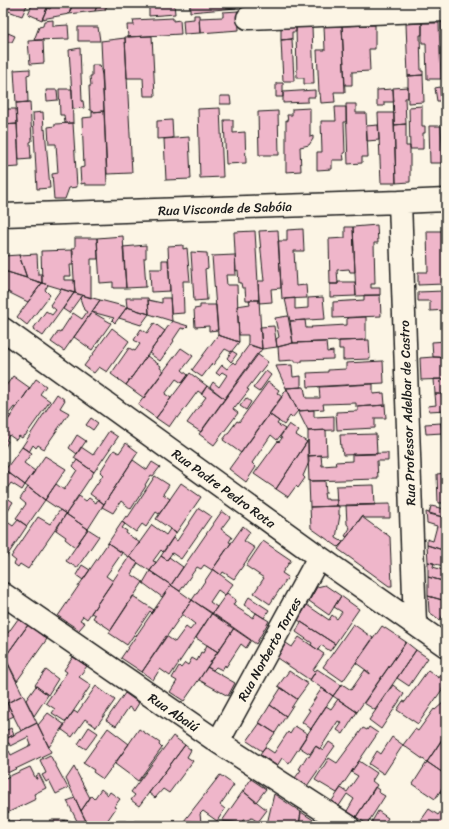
<svg xmlns="http://www.w3.org/2000/svg" width="449" height="829" font-family="Sriracha,sans-serif">
<style>
.building{fill:#efb6ca;stroke:#1c1c1c}
.lines{fill:none;stroke-linecap:round;stroke-linejoin:round}
.minor-casing{stroke:#1c1c1c;stroke-width:25}
.minor{stroke:#fcf5e5;stroke-width:22}
.labels{text-anchor:middle;stroke-width:3.5;stroke-linejoin:round;paint-order:stroke}
.street-label{font-size:13px;fill:#1c1c1c;stroke:#fcf5e5}
</style>
<rect width="100%" height="100%" fill="#fcf5e5"/>
<filter id="ink" filterUnits="userSpaceOnUse"><feTurbulence type="fractalNoise" baseFrequency=".025" numOctaves="2"/><feDisplacementMap in="SourceGraphic" scale="8" xChannelSelector="R" yChannelSelector="G"/><feConvolveMatrix kernelMatrix="1 2 1 2 8 2 1 2 1" color-interpolation-filters="sRGB"/></filter>
<g filter="url(#ink)">
<path class="building" d="M3,3h18l6,2 -5,11 -19,-7z
M33,3h16l-7,17 -14,-6z
M60,3h13l-4,11 -27,5 5,-11 3,1 2,-5 7,3z
M73,3h25l-3,8 -26,3z
M98,3h10l-3,7 -10,1z
M147,3h27l1,11 -26,2v-9h-1z
M190,3h45l1,5 -46,4z
M238,11l1,19 -39,3 -1,-15 24,-1v-5z
M194,15h5l1,18 -16,1 -1,-14 11,-1z
M173,18v3l7,-1 1,14 -53,3 -1,-12h7l-1,-5z
M53,20v6l15,-1 1,14 -35,1 5,-13 4,-1 1,-5z
M441,21h5v74h-2z
M422,23v12h-2l1,36h2v4l-15,1 -2,-52z
M422,23h17l2,56h-14l-1,-36h-4z
M375,25v24h-6l1,22 -18,1v13h-7l-3,-59z
M312,26l2,58h-10v-6h-7l-1,-51z
M324,26h18l3,66h-11l1,10 -14,1 -1,-10h-1l-2,-43h8z
M78,27h20l2,14h-22z
M296,27v5h-4v7l-11,1v-12z
M8,33l7,3 -3,6h-7z
M152,36l3,60h-11l-1,-18h-16l-2,-41z
M125,38l7,135 -25,1 -6,-133z
M292,39l2,42h-11l-2,-41z
M43,40l1,23 -14,1 -2,-23z
M80,48l2,53h1l1,7 -11,1 -4,-59z
M92,65h8l2,10 2,36 -12,1v-2h-2l-1,-24h2l-1,-10h2z
M30,69v5l-3,1 1,27 -12,1 -2,-33z
M423,75l1,27 -16,1v-27z
M276,83h7v14h-7z
M408,87v11h-3l1,26 -12,1 -1,-37z
M440,87l1,14h-4l-2,-13z
M59,89h13l1,34h-8l-1,-8h-4z
M393,89l1,13h-10v4h-7v-16z
M46,90h11l1,10 -11,1z
M315,90v7h-7v5l-25,1v-11z
M220,96h10l1,8h-11z
M441,101h5v8l-4,1z
M30,102l2,39 -2,1 1,17 -12,1 -3,-57z
M346,104h10v9h10l2,44h-6v6l-14,1z
M422,106v20h3v7h-2v16h-13l-1,-42z
M335,107h11v15h-2l1,31h-2l1,7h-12v9l-15,1v-18h5l-1,-31h15z
M220,108l3,69 -23,1 -2,-69z
M310,108v29l3,-1v3l-4,6 -9,2 1,24 -15,1v-52l2,1 -1,-6h5v-6z
M3,109h13l1,15 -14,1z
M104,111l3,74h-22v-2l-4,1 -1,-16 4,-1 -2,-49 10,-1v-5z
M278,111l1,44h-20l-1,-43z
M43,112l1,18 1,-1 5,59 -13,1 -4,-76z
M378,113h16l2,70h-15z
M445,115h1v65l-3,1v-31h3z
M172,120l1,18 -16,1v-18z
M224,120h9v13l12,-1 1,31 -20,1z
M73,123l4,64 -8,1 -4,11h-11l-2,-25 6,-1 -2,-29h-7l-1,-17 7,-1v-2z
M17,124l2,43 -16,1v-43z
M406,124v22h4v36l-14,1 -2,-58z
M378,125l1,15 -12,1 -1,-15z
M429,126h12l2,37h-13z
M189,137l2,42 -25,1 -2,-41z
M444,220h2v27h-2z
M377,225l1,18h-4l1,41h-4v4h9v7l-24,1 -3,-69z
M345,227h8l2,45h-5l-1,-3 -12,1 1,14h-8l-1,-45 16,-1z
M303,229l1,22h-10l2,35 10,-1 1,13 -25,1 -4,-58h9v-11z
M278,230l3,58 -10,1 1,13 -13,1 -1,-22h6l-5,-50z
M255,231l4,69h-13l-1,-12h-3l-1,-5h-2l-1,-13 -2,1 -2,-39z
M427,231h17v53l-26,1v-13h10z
M123,236l3,52h-13v-6l-13,1 -3,-45z
M75,238h22l1,21h-7v39l-16,-5 -3,-45h3z
M146,245v13h-2l2,29 -20,1 -3,-41z
M183,245v4l4,-1 3,33h-7l1,32 -13,1 -3,-68z
M73,250v15h-3l1,11h-7v4h10l1,13 -33,-10 -1,-32z
M191,252l16,1 1,15 -3,1 2,31 -13,1z
M37,254l1,20h4v9l-15,-5 -8,-23z
M19,255l8,23 -23,-7 -1,-2v-13z
M235,255l1,20h-10l1,10h10l2,57 -21,-7 -6,-79z
M162,260h6l2,31 -19,1 -1,-23h12z
M3,271h1l38,12 -14,19 -20,-10 -4,1 -1,2z
M338,282h17l1,14 -26,1v-13h8z
M42,283l6,2 -3,5 5,5 -23,30 -10,-8z
M61,289l13,4 -31,43 -10,-7 13,-18 6,4 4,-5 -6,-5z
M444,291h2v19l-16,1v-10h-12v-9z
M74,293l8,2 -13,18 -6,-4z
M82,295l18,5 -36,51 -13,-9 7,-10 2,1 13,-20 9,6 5,-7 -3,-2 -4,-12z
M364,295h16l1,21 -48,2v-16l31,-2z
M323,297l2,22 -35,2 -5,-22 10,-1v11l13,-1v-10z
M126,298h22l1,16 -22,-7z
M162,298h8l2,23 -23,-7 -1,-14 14,3z
M100,300l27,7 -12,16 -3,-3 2,-2 -22,-6z
M249,300h10l3,49 -14,-5v-9h-9l-2,-29 13,-2z
M200,305h16l2,25 -9,1v-5l-14,1 -1,-18 6,-1z
M127,307l22,7 -8,11 -22,-7z
M92,312l19,11 -19,27 -18,-13z
M288,316l5,27 -16,4 -1,-8 3,-2 -4,-19z
M366,317v23l-73,3 -3,-22 15,-1 1,8h6l-1,-1 36,-2v-7z
M172,321l16,5 -3,3 -4,-1 -8,12 1,1 -14,20 -11,-8z
M154,323l11,8 -39,54 -15,-11 18,-26 6,3 5,-7 -6,-4 7,-11 6,4z
M274,326l3,21 -15,2 -2,-22z
M112,328l17,13 -22,31 -8,-5 -5,6 -10,-7z
M218,335l21,7 -8,10 -6,-3 -12,16 -1,-1 -10,13 -10,-7z
M369,340l1,19 -27,1v-11h-4v-8z
M446,341v16h-13l-1,-15z
M326,342l1,10 6,-1v8l-31,1v2h-7v-2l-16,1 -1,-14 15,-4z
M249,345l13,4 -37,50 -15,-12 3,-5 6,5 8,-12 -5,-3 -3,3 -3,-2 6,-8 5,4 6,-7 2,2z
M181,348l12,8 -11,14 6,5 -6,8 -6,-4 -11,15 6,4 -15,20 -18,-13z
M232,351l5,3 -6,8 -4,-4z
M257,354l11,8 -21,27 2,1 -14,18 -1,-1 -1,2 5,4 -24,32 -15,-11z
M147,356l14,10 -1,2 4,3 -20,27 -18,-13z
M434,357l12,1v21l-25,1 -1,-22z
M383,361l1,22 -76,4 -1,-14 21,-1v-2l18,-1v-6z
M292,365l1,12 8,-1v11l-15,1 -10,-22z
M266,371l5,4 -12,17 -6,-4z
M190,373l17,13 -5,8 -4,-3 -20,27 -2,-1 -7,10 -13,-9z
M13,376l17,12 -14,20 -2,-1 -7,9 -4,-3v-12l1,-2 -1,-2 3,-4 -3,-3z
M36,379l10,7 -6,8 10,7 -25,35 -1,-1 -2,3 -3,-2 -3,4 -7,-5 -3,5 2,1 -5,11v-25z
M434,379h12v15h-11z
M268,382l11,8 -2,3 5,4 -41,56 -18,-13 14,-19 2,1z
M373,384v10l11,-1 1,12 -29,2v-4l-33,1 1,5 -26,2 -12,-23 18,-1 2,11h14l-1,-11z
M207,386l18,13 -24,33 -14,-9 19,-26 -5,-3z
M287,389l11,22 -6,7 -2,-2 -6,9 -15,-11z
M57,394l8,6 -5,8 9,5 -25,36 -6,-4 -2,3 -3,-3 -4,7 -7,-5z
M435,394h7v3h4v13l-17,1 -1,-5 8,-1z
M246,398l5,4 -5,8 -6,-4z
M385,405l1,13h-11v10l-38,2 -1,-18 22,-1v-4z
M314,410v7l20,-1v14l-26,1 -10,-20z
M3,413l4,3 2,-1 2,1 -8,11z
M269,414l10,7 -2,3 8,5 -8,11 -6,-5 -19,28 4,4 -10,15 -17,-13z
M91,418l7,5 -5,7 -7,-5z
M441,423h5v39l-3,1z
M441,423l1,10 -16,1 -1,-10z
M289,424l10,7 -3,4 11,7 -31,47 -22,-15 24,-33 1,1 3,-4 -2,-1z
M326,430l1,25 -19,1v-25z
M109,431l9,6 -24,35 -20,-14 7,-11 12,8z
M376,434l1,20 -34,1 -1,-7h-1l-1,-13z
M77,435l9,6 -9,13 -8,-6z
M308,440l1,22 -6,14 2,2 -7,10 -2,-2 -8,11 -12,-8z
M126,443l12,9 -34,52 -14,-10 13,-19 -3,-3 14,-22 5,3z
M22,447l10,6 -8,10 11,8 -10,14 -20,-15z
M388,453v8h-11l1,18 -69,2 -1,-25 13,-1 1,11 14,-1 -1,-3 17,-1v-7z
M45,456l21,13 -21,31 -20,-15z
M77,460l17,12 -28,42 -21,-14 11,-16 8,6 13,-20 -4,-4z
M133,460l14,10 5,-8 8,5 -7,9 -2,-1 -6,10 1,1 -15,23 -10,-8 -8,12 -11,-6z
M5,470l20,15 -3,5 -11,-7 -8,11v-21z
M446,473v30h-8l-1,-29z
M155,476l14,9 -6,9 7,5 -11,15 -3,-2 -10,15 -4,-3 -6,8 -14,-10 4,-6 2,1z
M309,481h16l1,12h-2l1,6h3v1h9v6l-27,1z
M181,483l20,14 -25,36 -20,-14z
M374,485l1,20 -38,1 -1,-20z
M28,487l17,13 -18,26 -11,-8 10,-14 -6,-5z
M3,495l10,7 -10,16z
M79,496l7,5 3,-3 7,5 2,-4 6,5 -16,25 -22,-15z
M390,504v14h-25l-3,-2 -15,21 -2,-1 5,-8 -3,-4 -1,-19z
M339,506v9h1l-4,23 7,4 -5,5 -27,-19 -1,-21z
M431,506l14,3 -2,8 -14,-3z
M199,508l12,8 -30,43 -9,-6 -5,7 -6,-4 12,-18 4,3z
M60,510l6,4 -38,55 -8,-5 -2,3 -4,-3 2,-3 -5,-4 27,-40 12,7z
M222,511l8,6 -9,12 11,8 -3,5 2,1 -19,27 -8,-5 -3,4 -4,-2 -17,24 -9,-6z
M426,512l20,6v33l-19,-6v-6l6,2 4,-15 -10,-3z
M66,514l22,15 -13,18 -10,-8 1,-2 -10,-7z
M362,517l23,17v-1l5,4 2,49h-3l-51,-37z
M3,519l10,7 5,-6 9,6 -24,36z
M122,522l3,2 -3,4 5,3 -1,2 14,10 -11,14 -21,-14z
M152,525l14,10 4,-6 6,4 -13,19 -2,-2 -8,11 3,1 -6,9 -21,-14z
M243,526l7,6 -6,9 11,7 -21,31 -11,-7 -2,3 -8,-6z
M88,529l11,7 -22,32 -11,-7z
M263,541l28,19 -9,13 6,4 -18,27 -16,-11 10,-15 -18,-12z
M108,543l14,10 -16,23 7,5 -26,38 -4,-3 -3,4 5,3 -6,7 -21,-14z
M427,545l19,6v6l-3,9 -15,-4z
M161,556l6,4 2,-3 14,10 -12,18 -21,-14z
M129,557l9,6 -7,11 12,8 -32,48 -18,-12 2,-3 -4,-2z
M428,562l6,1 -1,4 13,4 -3,10 -15,-4z
M82,565l8,5 -7,10 -7,-5z
M213,569l20,15 -8,11 -7,-5 -8,12 7,5 -5,7 -20,-14z
M150,571l21,14 -9,12 -19,-14z
M428,577l18,5v19l-18,-5z
M171,585l21,15 -50,72 -21,-14z
M325,585l16,11 -12,19 -20,-14 8,-14z
M227,593l9,7 -3,5 20,13 3,-5 13,8 -13,23 -44,-30z
M133,596l21,14 -2,3 -2,-2 -23,34 -18,-12z
M341,596l18,13 -24,35 -37,-24 9,-15 22,15 3,-5 5,4 5,-7 -8,-5z
M428,596l18,5v18l-3,-4 -3,5 -11,-8z
M249,597l20,13 -5,8 -20,-13z
M192,600l20,13 -42,63 -10,-7 -7,11 -11,-8 24,-36 9,6 11,-15 4,3 5,-6 -13,-10z
M212,613l22,15 -16,24 -22,-14z
M18,619l10,6 -23,32 -2,-4v-32l5,12z
M301,622l34,22 -5,7 -9,-6 -3,5 -7,-5 1,-2 -16,-11z
M353,624l20,14 -30,43 -20,-14z
M28,625l19,14 -30,42 -12,-24z
M382,626l24,16 -49,70 -24,-16 9,-12 9,6 14,-20 5,4v-1l-14,-10z
M234,628l17,12 -5,8 -5,-4 -15,23 -1,-2 -3,5 -6,-3 -3,3 -6,-3z
M299,637l25,17 -11,16 3,1 -6,9 -33,-22 9,-15 6,4z
M406,642l10,8 -41,60 -11,-7z
M207,645l11,7 -34,49 -14,-9 7,-11 -5,-3 7,-12 2,2 4,-5 3,2 4,-7 5,3 4,-9 2,1z
M416,650l12,8 -19,28 -12,-8z
M4,655l5,11 -6,3v-13z
M73,657l14,9 -8,11 12,8 -25,37 -14,-9 3,-4 -9,-6 21,-31 -3,-2z
M9,666l14,29 -20,10v-9h3l-3,-7v-20z
M207,667l28,16 -7,13 -29,-16z
M317,669l24,16 -8,11 -23,-16z
M46,670l12,9 -10,16 -13,-10z
M428,670l11,8 5,-8 2,2v12l-28,40 -21,-14 6,-9 2,1z
M289,671l19,13 -11,15 -19,-13z
M393,685l11,9 -23,35 -12,-9z
M36,686l12,9 -14,21 -8,-16z
M96,686l19,14 -19,27 -11,-8 -13,18 -11,-8 13,-18 3,2z
M281,688l16,11 -11,17 -16,-11z
M322,688l11,8 -22,33 -9,-7 8,-12 -2,-1z
M125,693l14,10 -5,8 -5,-4 -13,19 -10,-6z
M23,695l14,28 -16,8 -14,-28z
M338,699l19,13 -14,22 -6,-4 5,-7 -4,-2 -18,28 -5,-3 -5,8 -11,-7 27,-41 5,3z
M444,702l2,1v31l-19,28 -24,-17 12,-16 3,2 16,-22 1,1z
M7,703l7,13 -11,5v-16z
M270,705l16,11 -11,17 -16,-10z
M48,713l17,12 -16,22 -11,-22z
M37,723l14,29 -48,23v-22l6,-2 2,4 20,-10 -3,-8 -18,9 -1,-3 -5,1 -1,-4z
M260,723l15,10 -13,18 -15,-10z
M295,726l13,8 -19,29 -7,-5 -5,8 -17,-12 5,-7 9,6 14,-21 2,2z
M89,727l9,6 -12,16 -8,-5z
M369,727l9,6 -41,60 -22,-13 14,-22 8,5 26,-35 4,2z
M11,728l3,7 -11,5v-8z
M108,728l21,16 -26,35 -10,-7 1,-2 -11,-7z
M139,729l21,14 -1,2 3,3 -24,33 -23,-17z
M173,736l12,9 -46,61 -8,-6 4,-5 -4,-3z
M392,737l11,8 -19,29 -15,-10 8,-13 4,3z
M442,739l4,3v6l-2,3 2,1v23l-19,-13z
M329,742l6,4 -28,40 -12,-8 6,-8 -2,-1 8,-13 2,1 7,-11 7,5z
M185,745l6,5 -4,7 6,4 -24,32 -6,-4 -8,9 -6,-5z
M50,755l18,33 -12,6 -7,-14 -3,2 -4,-7 4,-2 -6,-13z
M359,761l18,12 -5,8 5,4 -21,32 -9,-6 7,-12 -7,-5 -8,12 -8,-4 10,-14 6,4 11,-16 -7,-4z
M427,762l19,13v7l-11,17 -22,-15z
M30,767l6,12h1l-1,-3 3,-2 7,14 -12,6 2,5 -29,14 -3,-6 -1,1v-29z
M74,767l16,31 -9,13 -15,-32z
M220,775l14,10 -14,20 5,4 -8,12 -14,-10 -3,3 1,8 -17,-1z
M251,779l15,10 -10,13 -13,-11z
M446,782v14l-6,-4z
M375,787l4,3 -1,2 7,4 -18,28 -11,-7z
M101,789l7,6 2,-3 10,7 -6,8 2,1 -9,13h-21l-5,-10 10,-15 3,3z
M243,791l24,19 -9,12 -6,-4 -5,2h-4l-1,3 -20,-2z
M274,794l27,18 -2,13 -32,-1z
M75,798l6,13 5,10h-9l-10,-20z
M444,807l2,1v18h-29l12,-17 9,6z
M378,811l10,7 -5,8h-12l-1,-1z
M301,812l20,13 -1,1h-21z
M50,820h14v6h-14z
M64,820l7,1v3h3v2h-10z
M3,821h17v5h-17z
M88,821h19l-1,5h-18z
M118,821h8v5h-7z
M134,821h11l-1,5h-10z
M145,821h19l-1,5h-19z
M164,821h23v5h-24z
M187,821l24,1v4h-24z
M211,822h19v4h-19z
M230,822l24,1v3h-24z"/>
<g class="lines">
<g class="minor-casing">
<path id="minor" d="M248,18l198,-8
M400,202l15,422
M3,215l397,-13 46,-2
M3,329l316,228 127,89
M3,594l215,148 130,84
M218,742l101,-185"/>
</g>
<use href="#minor" class="minor"/>
</g>
</g>
<g class="labels">
<g class="street-label">
<text transform="translate(225 208) rotate(-2)" y="5">Rua Visconde de Sabóia</text>
<text transform="translate(407 413) rotate(-92)" y="5">Rua Professor Adelbar de Castro</text>
<text transform="translate(224 488) rotate(36)" y="5">Rua Padre Pedro Rota</text>
<text transform="translate(269 649) rotate(-61)" y="5">Rua Norberto Torres</text>
<text transform="translate(174 712) rotate(34)" y="5">Rua Abaiú</text>
</g>
</g>
<rect width="449" height="829" fill="none" stroke="#fcf5e5" stroke-width="16"/>
<rect x="8" y="8" width="433" height="813" fill="none" stroke="#1c1c1c" stroke-width="1.5" filter="url(#ink)"/>
</svg>
